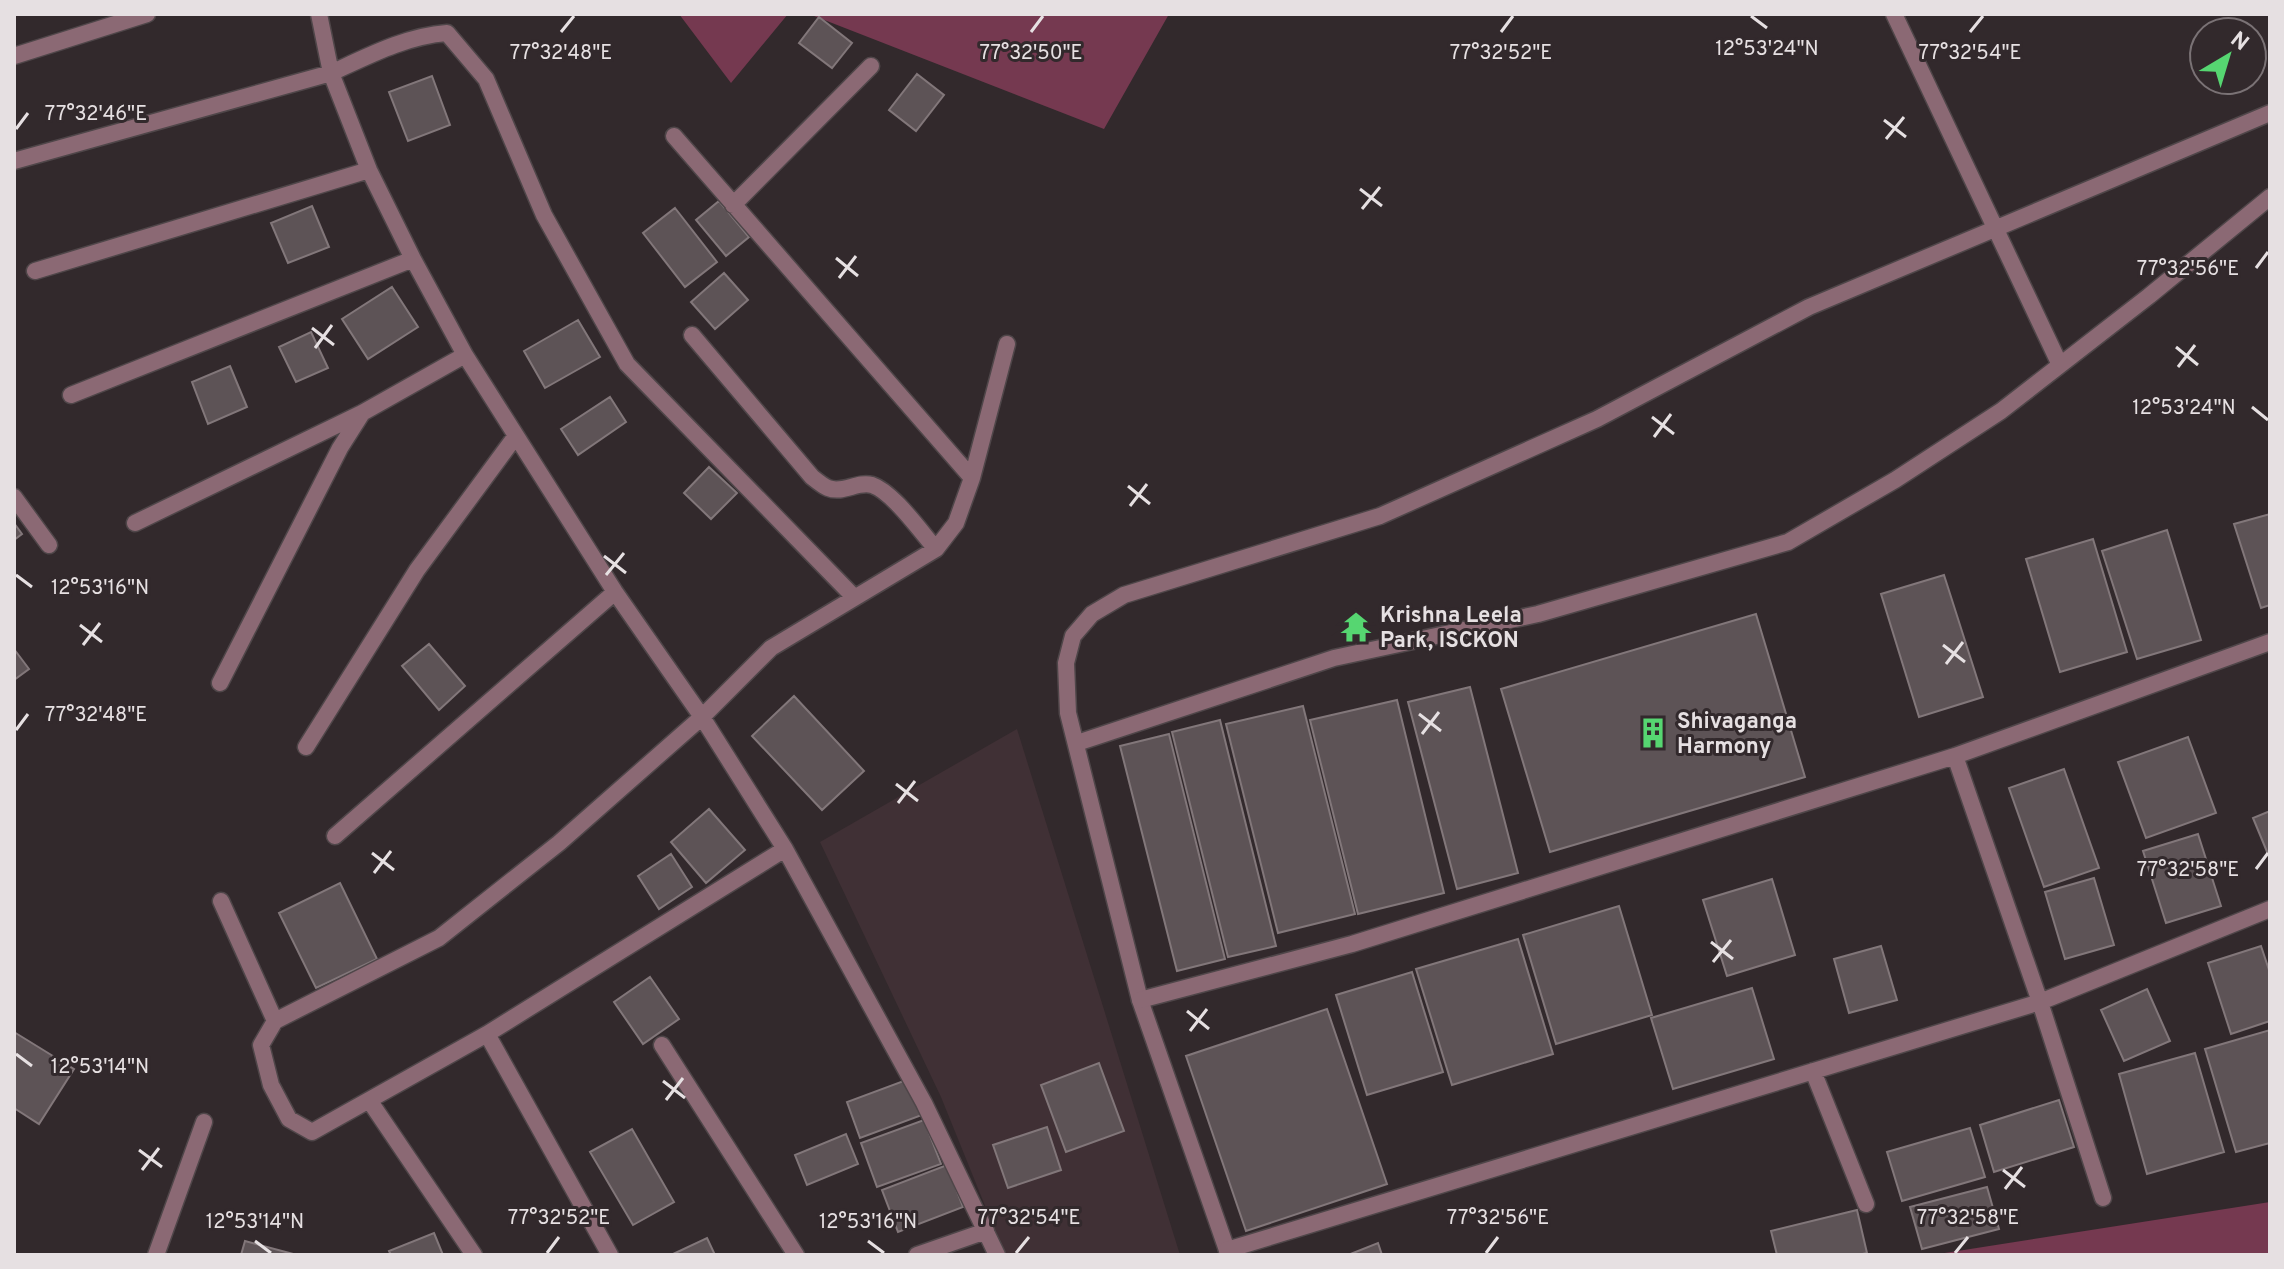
<svg xmlns="http://www.w3.org/2000/svg" width="2284" height="1269" font-family="Overpass,sans-serif">
<style>
.built{fill:#403035}
.green{fill:#753950}
.building{fill:#5d5356;stroke:#82777a;stroke-width:2}
.lines{fill:none;stroke-linecap:round;stroke-linejoin:round}
.lane-casing{stroke:#4f4649;stroke-width:19}
.street-casing{stroke:#4f4649;stroke-width:19}
.lane{stroke:#8b6974;stroke-width:16}
.street{stroke:#8b6974;stroke-width:16}
.ticks{fill:none;stroke:#e6e0e2;stroke-width:3}
.labels{text-anchor:middle;stroke-width:6;stroke-linejoin:round;paint-order:stroke}
.poi-label{font-size:22px;font-weight:bold;fill:#e6e0e2;stroke:#32292c;text-anchor:start}
.ticks-label{font-size:20px;text-anchor:middle;fill:#e6e0e2;stroke:#32292c;stroke-width:6;stroke-linejoin:round;paint-order:stroke}
</style>
<rect width="100%" height="100%" fill="#32292c"/>
<path class="built" d="M1017,729l163,526h-175l-64,-158 -121,-255z"/>
<path class="green" d="M679,14h109l-57,69z
M809,14h360l-65,115z
M2270,1202v53h-338z"/>
<path class="building" d="M819,17l33,26 -20,25 -33,-25z
M917,74l27,21 -28,36 -27,-21z
M432,76l18,49 -42,16 -19,-49z
M719,201l30,36 -23,19 -30,-36z
M312,206l17,41 -41,16 -17,-40z
M675,208l42,54 -32,25 -42,-54z
M724,273l24,27 -33,29 -24,-27z
M392,287l26,40 -50,32 -26,-40z
M578,320l22,37 -55,31 -21,-37z
M311,332l17,36 -32,14 -17,-35z
M230,366l17,41 -39,17 -16,-42z
M610,397l16,25 -48,33 -17,-26z
M709,467l28,26 -26,26 -27,-26z
M2270,514v91l-9,3 -27,-84z
M14,523l8,11 -8,6z
M2167,530l34,110 -64,19 -35,-108z
M2093,539l34,113 -67,20 -34,-113z
M1944,575l39,122 -64,20 -38,-123z
M1756,614l49,163 -255,75 -49,-163z
M429,644l36,42 -26,24 -37,-44z
M14,649l15,20 -15,11z
M1470,687l48,186 -61,16 -49,-187z
M794,696l70,75 -42,39 -70,-74z
M1397,700l47,193 -86,21 -48,-194z
M1303,706l52,208 -77,19 -52,-209z
M1220,720l56,226 -48,11 -56,-225z
M1169,734l56,225 -48,12 -57,-225z
M2188,737l28,76 -70,25 -28,-76z
M2064,769l35,99 -55,19 -35,-99z
M709,809l36,41 -39,33 -35,-41z
M2270,811v48l-17,-41z
M2198,834l23,72 -55,17 -23,-72z
M671,854l21,33 -33,22 -21,-33z
M2094,878l20,67 -49,14 -20,-67z
M1772,879l23,76 -68,21 -24,-76z
M340,883l37,76 -61,29 -37,-75z
M1619,906l33,109 -96,29 -33,-109z
M1518,939l35,115 -101,31 -36,-116z
M1881,946l16,54 -48,13 -15,-54z
M2261,946l9,27v48l-39,13 -23,-71z
M1412,972l31,100 -76,23 -31,-100z
M650,977l29,42 -36,25 -29,-42z
M1752,988l22,71 -101,30 -22,-71z
M2147,989l23,52 -46,20 -23,-51z
M1327,1009l60,175 -141,47 -60,-175z
M2270,1030v113l-34,9 -31,-103z
M14,1032l60,37 -35,55 -25,-16z
M2195,1053l29,99 -77,22 -28,-100z
M1099,1063l25,68 -58,21 -25,-67z
M909,1079l13,36 -62,23 -13,-36z
M2059,1100l15,47 -80,25 -14,-47z
M924,1120l17,44 -64,23 -16,-44z
M1047,1127l14,43 -53,18 -15,-43z
M1970,1128l15,49 -83,24 -15,-49z
M632,1129l42,73 -41,23 -43,-73z
M846,1134l12,30 -51,21 -12,-30z
M947,1165l16,42 -65,25 -16,-42z
M1987,1187l12,42 -77,20 -12,-42z
M1857,1210l10,43 -9,2h-81l-6,-24z
M434,1233l9,22h-52l-2,-4z
M707,1238l8,17h-44z
M245,1241l52,14h-56z
M1378,1243l4,12h-34z"/>
<g class="lines">
<g class="lane-casing">
<path id="lane" d="M1894,14l166,351
M1077,743l257,-85 204,-44 250,-72 107,-62 106,-69 148,-115 121,-99
M1227,1250l-87,-250 -72,-287 -2,-50 7,-27 19,-22 32,-19 256,-79 217,-97 212,-112 461,-194"/>
</g>
<g class="street-casing">
<path id="street" d="M319,14l12,59 38,97 44,89 52,96 150,237 87,125 83,132 139,254 73,152
M14,56l133,-42
M674,136l298,342
M14,161l317,-88c37,-17 75,-37 116,-40l39,46 58,136 83,149 227,233
M733,205l138,-139
M35,271l334,-101
M692,335l120,142c5,4 11,9 16,11 15,6 29,-7 44,-3 21,7 49,47 64,64
M71,395l342,-136
M14,497l35,48
M135,523l227,-110 103,-58
M220,683l120,-235 21,-33
M306,747l111,-177 98,-133
M1955,756l85,246 63,196
M335,836l280,-244
M785,849l-298,185 -175,98 -23,-13 -18,-34 -10,-40 14,-24 164,-83 120,-95 143,-126 69,-69 165,-99 20,-26 16,-45 35,-134
M221,901l54,120
M1140,1000l212,-56 603,-188 315,-114
M487,1034l123,221
M662,1045l134,210
M1813,1071l53,133
M369,1100l105,155
M156,1255l48,-133
M917,1255l69,-24
M1228,1255l-1,-5 813,-248 230,-93"/>
</g>
<use href="#lane" class="lane"/>
<use href="#street" class="street"/>
</g>
<path class="ticks" d="M1751,16l16,12M561,32l13,-16M1031,32l12,-16M1501,32l12,-16M1970,32l13,-16M1884,120l22,17M16,129l12,-16M1886,139l18,-22M1360,189l22,17M1362,209l18,-22M836,258l22,18M2256,268l12,-16M839,278l17,-22M312,328l22,17M2176,347l22,18M315,348l17,-23M2178,367l17,-22M2252,407l16,13M1652,417l22,17M1654,437l17,-23M1128,486l22,18M1130,506l17,-22M604,556l22,17M16,575l16,12M606,575l18,-22M80,625l22,17M83,645l17,-22M1943,645l22,17M1946,664l17,-22M1419,714l22,17M16,730l12,-16M1422,734l17,-22M896,784l22,17M898,803l17,-22M372,853l22,17M2256,869l12,-16M374,873l17,-22M1711,942l22,17M1713,962l18,-22M1187,1011l22,18M1190,1031l17,-22M16,1054l16,12M663,1081l22,17M666,1100l17,-22M139,1150l23,17M142,1170l17,-22M2003,1170l22,17M2005,1189l17,-22M255,1241l16,12M868,1241l16,12M547,1253l12,-16M1016,1253l13,-16M1486,1253l12,-16M1955,1253l13,-16"/>
<defs>
<g id="temple-bare" transform="scale(2.4)"><path d="M0-6L5-2H3V0L6.5 2.5H4V6H1.5V3h-3V6H-4V2.5H-6.5L-3 0V-2H-5Z" fill="#56d671" stroke="#32292c" stroke-width="2.5" paint-order="stroke"/></g>
<g id="building-bare" transform="scale(2.4)"><path d="M-4-6H4V6H1V3H-1V6H-4ZM-2.5-4.3h1.7v1.8h-1.7ZM.8-4.3h1.7v1.8H.8ZM-2.5-1h1.7V.8h-1.7ZM.8-1h1.7V.8H.8Z" fill="#56d671" stroke="#32292c" stroke-width="2.5" paint-order="stroke"/></g>
</defs>
<g fill-rule="evenodd">
<use href="#temple-bare" x="1356" y="627"/>
<use href="#building-bare" x="1653" y="733"/>
</g>
<g class="labels">
<g class="poi-label">
<text x="1380" y="622">Krishna Leela<tspan x="1380" dy="25">Park, ISCKON</tspan></text>
<text x="1677" y="728">Shivaganga<tspan x="1677" dy="25">Harmony</tspan></text>
</g>
</g>
<g class="ticks-label">
<text x="1767" y="55">12°53'24"N</text>
<text x="561" y="59">77°32'48"E</text>
<text x="1031" y="59">77°32'50"E</text>
<text x="1501" y="59">77°32'52"E</text>
<text x="1970" y="59">77°32'54"E</text>
<text x="96" y="120">77°32'46"E</text>
<text x="2188" y="275">77°32'56"E</text>
<text x="2184" y="414">12°53'24"N</text>
<text x="100" y="594">12°53'16"N</text>
<text x="96" y="721">77°32'48"E</text>
<text x="2188" y="876">77°32'58"E</text>
<text x="100" y="1073">12°53'14"N</text>
<text x="559" y="1224">77°32'52"E</text>
<text x="1029" y="1224">77°32'54"E</text>
<text x="1498" y="1224">77°32'56"E</text>
<text x="1968" y="1224">77°32'58"E</text>
<text x="255" y="1228">12°53'14"N</text>
<text x="868" y="1228">12°53'16"N</text>
</g>
<rect width="2284" height="1269" fill="none" stroke="#e6e0e2" stroke-width="32"/>
<g transform="translate(2228 56) rotate(38)"><circle r="38" fill="#32292c" stroke="#7a7275" stroke-width="2"/>
<path d="M0-6L14 30L0 20L-14 30Z" fill="#56d671"/>
<text y="-12" font-size="22" font-weight="bold" text-anchor="middle" fill="#e6e0e2">N</text>
</g>
</svg>
